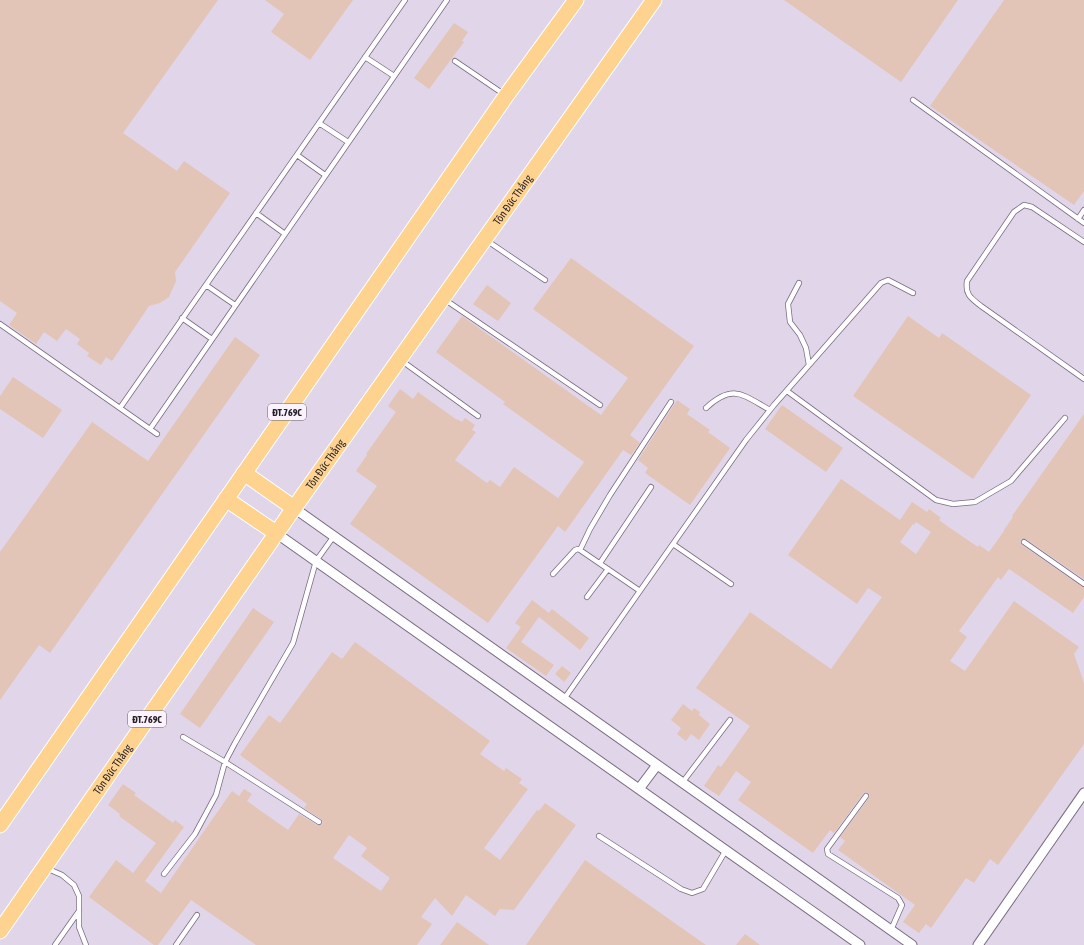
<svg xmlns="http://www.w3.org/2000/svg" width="1084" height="945" font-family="'Asap Condensed',sans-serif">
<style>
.industrial{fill:#e0d5e9}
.building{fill:#e3c5b7;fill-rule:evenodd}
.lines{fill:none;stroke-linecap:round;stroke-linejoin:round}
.service-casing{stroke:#7b6b81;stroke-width:6}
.minor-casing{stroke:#7b6b81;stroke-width:11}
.primary-casing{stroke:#fff;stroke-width:17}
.service{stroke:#fff;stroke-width:4.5}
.minor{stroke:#fff;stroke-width:9}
.primary{stroke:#fdd38f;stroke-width:15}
.labels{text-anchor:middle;stroke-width:3.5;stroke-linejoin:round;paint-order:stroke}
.shield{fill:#faf2fc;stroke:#676069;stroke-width:1}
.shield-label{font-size:10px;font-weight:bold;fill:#28212a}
.street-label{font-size:11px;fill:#28212a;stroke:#faf2fc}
</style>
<rect width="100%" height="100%" fill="#f3e0f9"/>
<path class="industrial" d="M0,0h1084v945h-1084z"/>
<path class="building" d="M0,0h218l-95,133 54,38 7,-10 46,32 -55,79 1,9 -7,16 -9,6 -11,3 -37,55 -6,-4 -5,8 -14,-9 2,-3 -12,-9 3,-5 -14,-10 -9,12 -13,-9 -8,12 -27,-19 8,-12 -17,-12z
M265,0h88l-43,60 -39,-28 13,-18z
M784,0h174l-57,82z
M1004,0h80v191l-10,14 -144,-99z
M454,23l14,9 -6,9 2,1 -35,47 -15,-11z
M571,258l123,88 -64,89 10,8 -9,12 -8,-5 -58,82 -7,-6 -70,97 -138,-99 27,-38 -21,-15 11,-16 -1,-1 30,-42 -8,-6 12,-17 13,10 5,-7 39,28v-1l5,3 3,-4 10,7 -3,5 4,2 -21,28 32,23 3,-3 10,7 14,-20 44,31 26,-36 -81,-58 2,-2 -69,-50 26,-36 139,99 27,-37 -95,-69z
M487,285l24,18 -13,18 -25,-17z
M908,316l31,22 3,-5 89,62 -58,84 -120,-83z
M235,337l25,18 -210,298 -11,-8 -39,55v-148l92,-130 56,39z
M13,377l49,33 -19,28 -43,-29v-13z
M677,400l13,9 -3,5 23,16 -2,2 22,16 -40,57 -45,-32 3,-5 -10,-8z
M782,405l61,43 -17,24 -61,-43z
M1084,414v165l-58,-40h-4l-2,3 2,3 62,43v9l-11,16 -64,-44 -8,11 -3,-3 -39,54 8,6 -17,24 15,10 49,-70 65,46 -5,7 10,29v61l-86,121 -8,-6 -16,24 -8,-5 -35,50 -5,-4 -7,9 -16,-11 12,-17 -77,-55 7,-9 -5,-4 29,-39 1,-3 -2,-2 -3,-1 -2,2 -29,39 -4,-3 -17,23 -75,-53 13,-18 -15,-11 -17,25 -15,-10 14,-21 3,2 29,-41 -54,-38 54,-76 81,57 51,-72 -14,-9 -11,16 -69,-49 53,-76 59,41 12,-18 15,10 2,-3 12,9 -2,2 11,8 28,19 1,-2 10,7 15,-21v-1l9,-13 -1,-1zM916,522l15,10 -15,22 -16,-12 13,-18 1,1z
M532,600l17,13 3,-4 37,29 -9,12 -41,-33 -18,25 33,23 -8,11 -40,-28 15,-21 -6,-4z
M253,608l21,14 -74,106 -20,-14z
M355,642l135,99 -10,13 24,17 2,-3 16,11 -3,4 9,6 -44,59 16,12 37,-50 2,1 6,-8 31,22 -62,85 -14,-1 -5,7 -29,-21 -14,21 -17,-18 -14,19 11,7 -15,21h-161l-65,-45 -33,45h-4l-65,-48 27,-37 17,13 23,-30 -37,-27 1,-2 -12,-9 15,-21 13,9 -2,2 39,28 2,-3 9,7 -39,54 16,12 71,-102 7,5 5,-7 8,5 -5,7 41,29 11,-16 18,11h3l2,-1 1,-2 -2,-3 -17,-11 3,-4 -67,-49 29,-40 11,8 52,-71 10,7zM349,835l18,13 -6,8 29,22 -9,13 -48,-33z
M562,666l9,7 -7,9 -9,-8z
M683,704l9,7 2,-3 6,4 -1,3 11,9 -11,16 -8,-6 -5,7 -9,-7 4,-6 -10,-8z
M585,860l121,85h-180z
M457,922l32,23h-49z
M745,934l15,11h-24z"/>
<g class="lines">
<g class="service-casing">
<path id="service" d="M365,57l29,19
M455,61l50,34
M913,100l171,123
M319,123l29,19
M297,155l28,20
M256,213l29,21
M1078,219l6,-9
M486,240l59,40
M1084,242l-52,-35 -8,-2 -10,7 -47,69c-2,14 4,17 14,25l103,73
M799,283l-11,21 2,18 10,13 6,13 3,17
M206,285l29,20
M444,299l156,106
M182,318l30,21
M0,324l157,110
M402,361l76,55
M787,391l149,109 17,4 22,-2 36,-21 54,-63
M120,408l285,-408
M706,408c27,-25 37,-13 64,2
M150,429l297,-429
M1024,542l60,42
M673,544l58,40
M580,550l10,-21 20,-34 61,-93
M600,563l51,-76
M553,574l22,-24 3,-1 2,1 60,41
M587,597l21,-28
M564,699l182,-259 28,-35 107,-122 7,-3 25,13
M183,737l42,25 94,60
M682,783l48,-63
M866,796l-39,53 1,5 70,44 4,7 -11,25
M599,836l82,53 11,4 11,-4 23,-39
M46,868l16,7 12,10 5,11v31l7,18
M164,874l31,-40 21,-39 9,-33 10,-19 58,-100 23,-82 18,-25
M55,945l24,-34
M176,945l21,-30"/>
</g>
<g class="minor-casing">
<path id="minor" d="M294,508l618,437
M276,533l584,412
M639,789l18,-24
M978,945l106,-152"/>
</g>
<g class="primary-casing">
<g id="primary">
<path d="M244,473l50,35"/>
<path d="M226,499l50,34"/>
<path d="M0,825l506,-729 70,-96"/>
<path id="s1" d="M0,931l294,-423 360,-508"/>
</g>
</g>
<use href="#service" class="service"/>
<use href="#minor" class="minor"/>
<use href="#primary" class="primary"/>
</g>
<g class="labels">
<g class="shield">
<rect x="268" y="404" width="38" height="16" rx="3"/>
<rect x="128" y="711" width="38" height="16" rx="3"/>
</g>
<g class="shield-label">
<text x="287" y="416">ĐT.769C</text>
<text x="147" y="723">ĐT.769C</text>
</g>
<g class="street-label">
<text dy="4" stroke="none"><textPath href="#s1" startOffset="893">Tôn Đức Thắng</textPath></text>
<text dy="4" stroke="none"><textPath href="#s1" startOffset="569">Tôn Đức Thắng</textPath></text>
<text dy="4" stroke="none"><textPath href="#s1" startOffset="197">Tôn Đức Thắng</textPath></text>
</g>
</g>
</svg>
